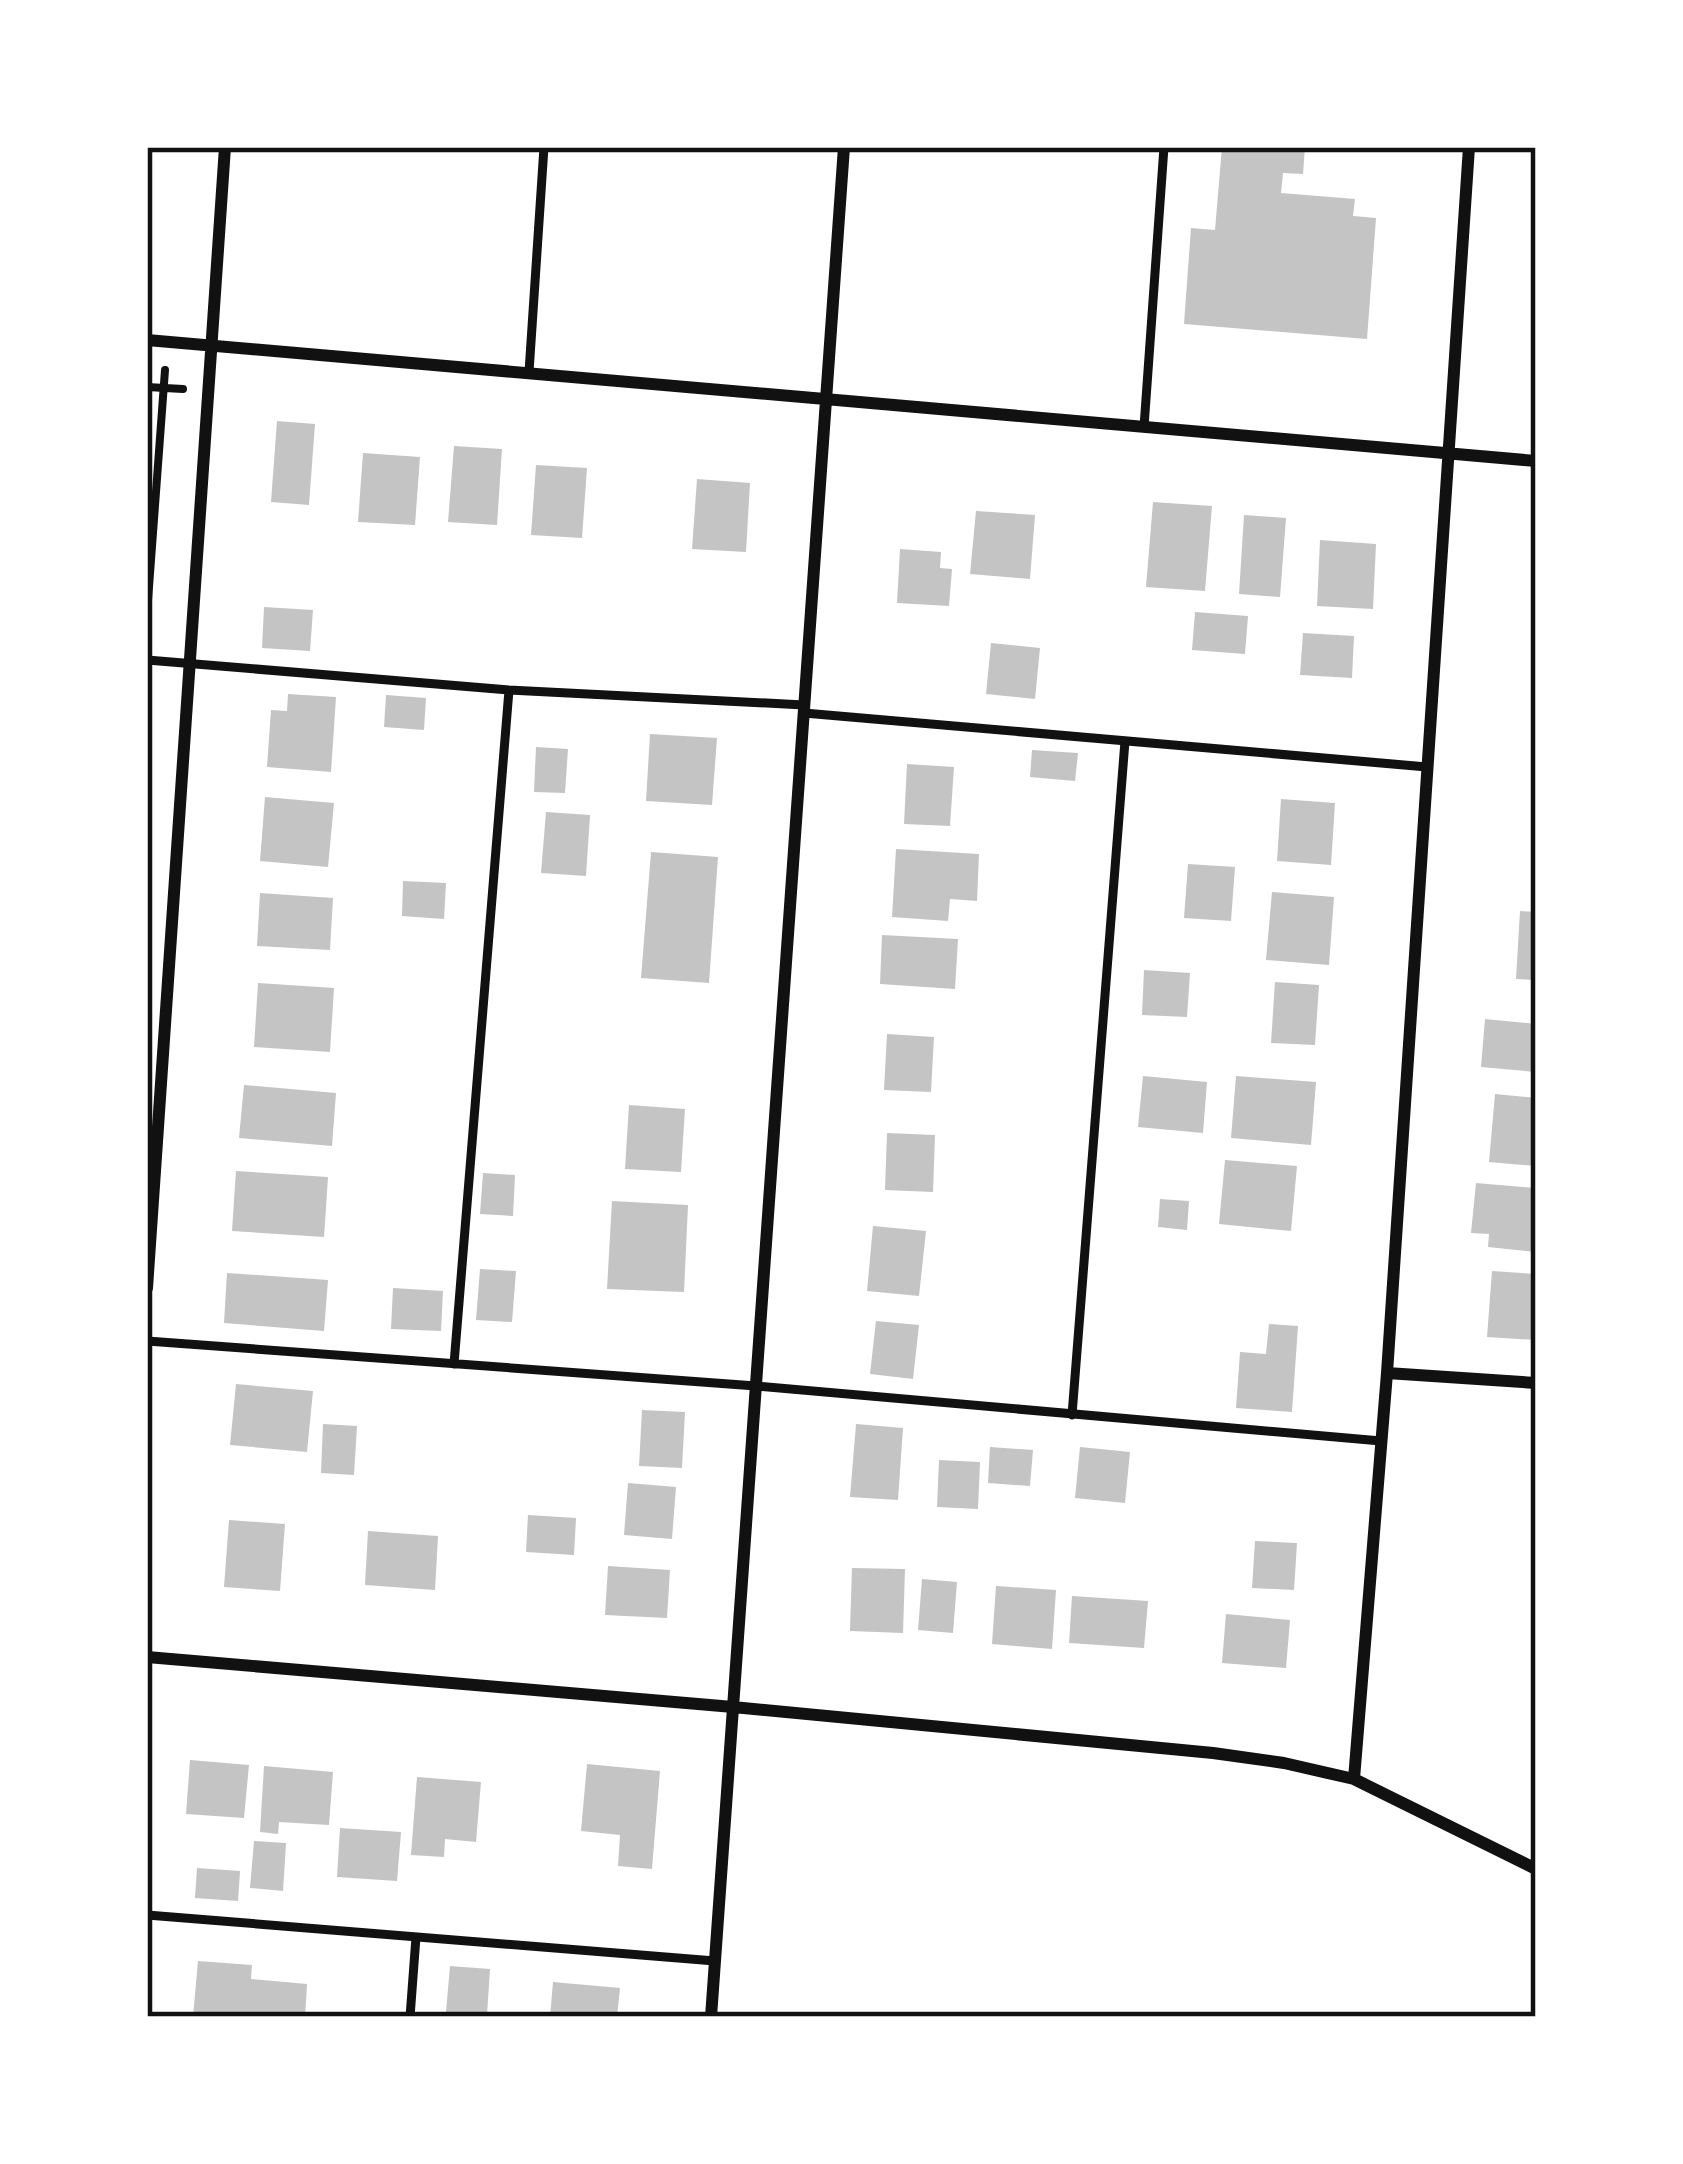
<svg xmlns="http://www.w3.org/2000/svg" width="1683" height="2164" font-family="Barlow,sans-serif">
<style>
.building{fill:#c4c4c4}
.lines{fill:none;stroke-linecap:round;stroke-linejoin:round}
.path{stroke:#111;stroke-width:8}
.service{stroke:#111;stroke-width:9}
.minor{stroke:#111;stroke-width:12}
.neatline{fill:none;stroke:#111;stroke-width:4.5}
</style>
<rect width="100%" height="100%" fill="#fff"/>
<path class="building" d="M1222,147h83l-2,27 -20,-1 -2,20 74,6 -2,17 23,2 -9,121 -183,-15 7,-96 24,2z
M277,421l38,3 -6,81 -38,-3z
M454,446l48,3 -5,76 -49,-3z
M363,453l57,4 -5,68 -57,-3z
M536,465l51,3 -5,70 -51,-3z
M697,479l53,4 -4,69 -54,-3z
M1153,502l59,4 -7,85 -59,-4z
M976,511l59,4 -5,64 -60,-5z
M1244,515l42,3 -6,79 -41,-3z
M1320,540l56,4 -3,65 -56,-3z
M900,549l41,3 -1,16 12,1 -3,37 -52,-3z
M264,607l49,3 -3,41 -48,-3z
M1195,612l53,4 -3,38 -53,-4z
M1303,633l51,3 -2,42 -52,-3z
M991,643l49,5 -5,51 -49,-5z
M288,694l48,3 -5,75 -64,-5 4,-57 16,1z
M386,695l40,3 -2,32 -40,-3z
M650,734l67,4 -5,67 -66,-4z
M536,747l32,2 -3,44 -31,-1z
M1032,750l46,3 -3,28 -45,-4z
M907,764l47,3 -4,59 -46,-2z
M265,797l69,6 -6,64 -68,-6z
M1281,799l54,4 -4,62 -54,-4z
M546,812l44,3 -4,61 -45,-3z
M896,849l83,5 -2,47 -27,-2 -2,22 -56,-4z
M651,852l67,5 -9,126 -68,-5z
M1188,864l47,3 -4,54 -47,-3z
M403,881l43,2 -2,36 -42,-3z
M1272,892l62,5 -5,68 -63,-5z
M260,893l73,5 -3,52 -73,-4z
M1520,911l16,1v68l-20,-1z
M882,935l76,4 -3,50 -75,-5z
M1144,970l46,3 -3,44 -45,-2z
M1275,982l44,3 -4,60 -44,-2z
M258,983l76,5 -4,64 -76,-5z
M1485,1019l51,5v48l-55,-5z
M887,1034l47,3 -3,55 -47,-2z
M1143,1076l64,6 -4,51 -65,-6z
M1236,1076l80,6 -5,63 -80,-7z
M244,1085l92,8 -4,53 -93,-8z
M1495,1094l41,4v68l-47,-4z
M629,1105l56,4 -4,63 -56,-3z
M887,1133l48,2 -2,57 -48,-2z
M1225,1160l72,6 -6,65 -72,-7z
M236,1171l92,6 -4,60 -92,-6z
M483,1173l32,2 -2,41 -33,-2z
M1476,1183l60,5v64l-48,-5 1,-13 -18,-1z
M1160,1199l29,2 -2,29 -29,-3z
M612,1201l76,4 -4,87 -77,-3z
M873,1226l53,5 -7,65 -52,-5z
M480,1269l36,2 -4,51 -36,-2z
M1492,1271l44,3v66l-49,-3z
M227,1273l101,7 -4,51 -100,-8z
M393,1288l50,3 -2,40 -50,-2z
M876,1321l43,4 -6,54 -43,-5z
M1269,1324l29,2 -6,86 -56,-4 4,-56 26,2z
M236,1384l77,7 -6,61 -77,-7z
M642,1410l43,2 -3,56 -43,-2z
M323,1424l34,2 -3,49 -33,-2z
M856,1424l47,4 -5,72 -48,-3z
M990,1447l43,3 -3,36 -42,-3z
M1080,1447l50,5 -5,51 -50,-5z
M939,1460l41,2 -2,47 -41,-2z
M628,1483l48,4 -4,52 -48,-4z
M528,1515l48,3 -2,37 -48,-3z
M229,1520l56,4 -5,67 -56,-4z
M368,1531l70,5 -3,54 -70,-5z
M1255,1541l42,2 -3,47 -42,-2z
M608,1566l62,4 -3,48 -62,-3z
M852,1568l53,1 -2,64 -53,-2z
M922,1579l35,3 -4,51 -35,-3z
M996,1586l60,4 -4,59 -60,-5z
M1072,1596l76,5 -4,47 -75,-5z
M1226,1614l64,6 -4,48 -64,-5z
M190,1760l59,5 -5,53 -58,-4z
M587,1764l73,7 -8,98 -34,-3 2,-31 -39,-4z
M264,1766l69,6 -4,53 -50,-3 -1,12 -18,-2z
M417,1777l64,5 -5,60 -31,-3 -1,18 -33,-2z
M340,1828l61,4 -4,49 -60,-4z
M254,1841l32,2 -3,48 -33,-3z
M197,1868l43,3 -2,30 -43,-3z
M198,1961l54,4 -1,14 56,5 -2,33h-112z
M450,1966l40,3 -3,46 -41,-3z
M553,1982l67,6 -3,29h-67z"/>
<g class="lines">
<path class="path" d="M147,387l36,2
M147,614l18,-244"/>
<path class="service" d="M529,372l15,-225
M1144,427l20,-280
M147,660l362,30 295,15
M804,713l623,54
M147,1341l609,45 625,55
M454,1364l55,-674
M1072,1415l53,-674
M147,1915l568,46
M410,2017l6,-80"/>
<path class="minor" d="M147,340l1389,121
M147,1288l78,-1141
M1387,1373l149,10
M147,1657l586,50 480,46 71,10 70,16 182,90
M1354,1779l33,-406 82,-1226
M711,2017l133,-1870"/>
</g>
<rect width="1683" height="2164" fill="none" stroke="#ffffff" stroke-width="300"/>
<rect x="150" y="150" width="1383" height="1864" class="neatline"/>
</svg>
